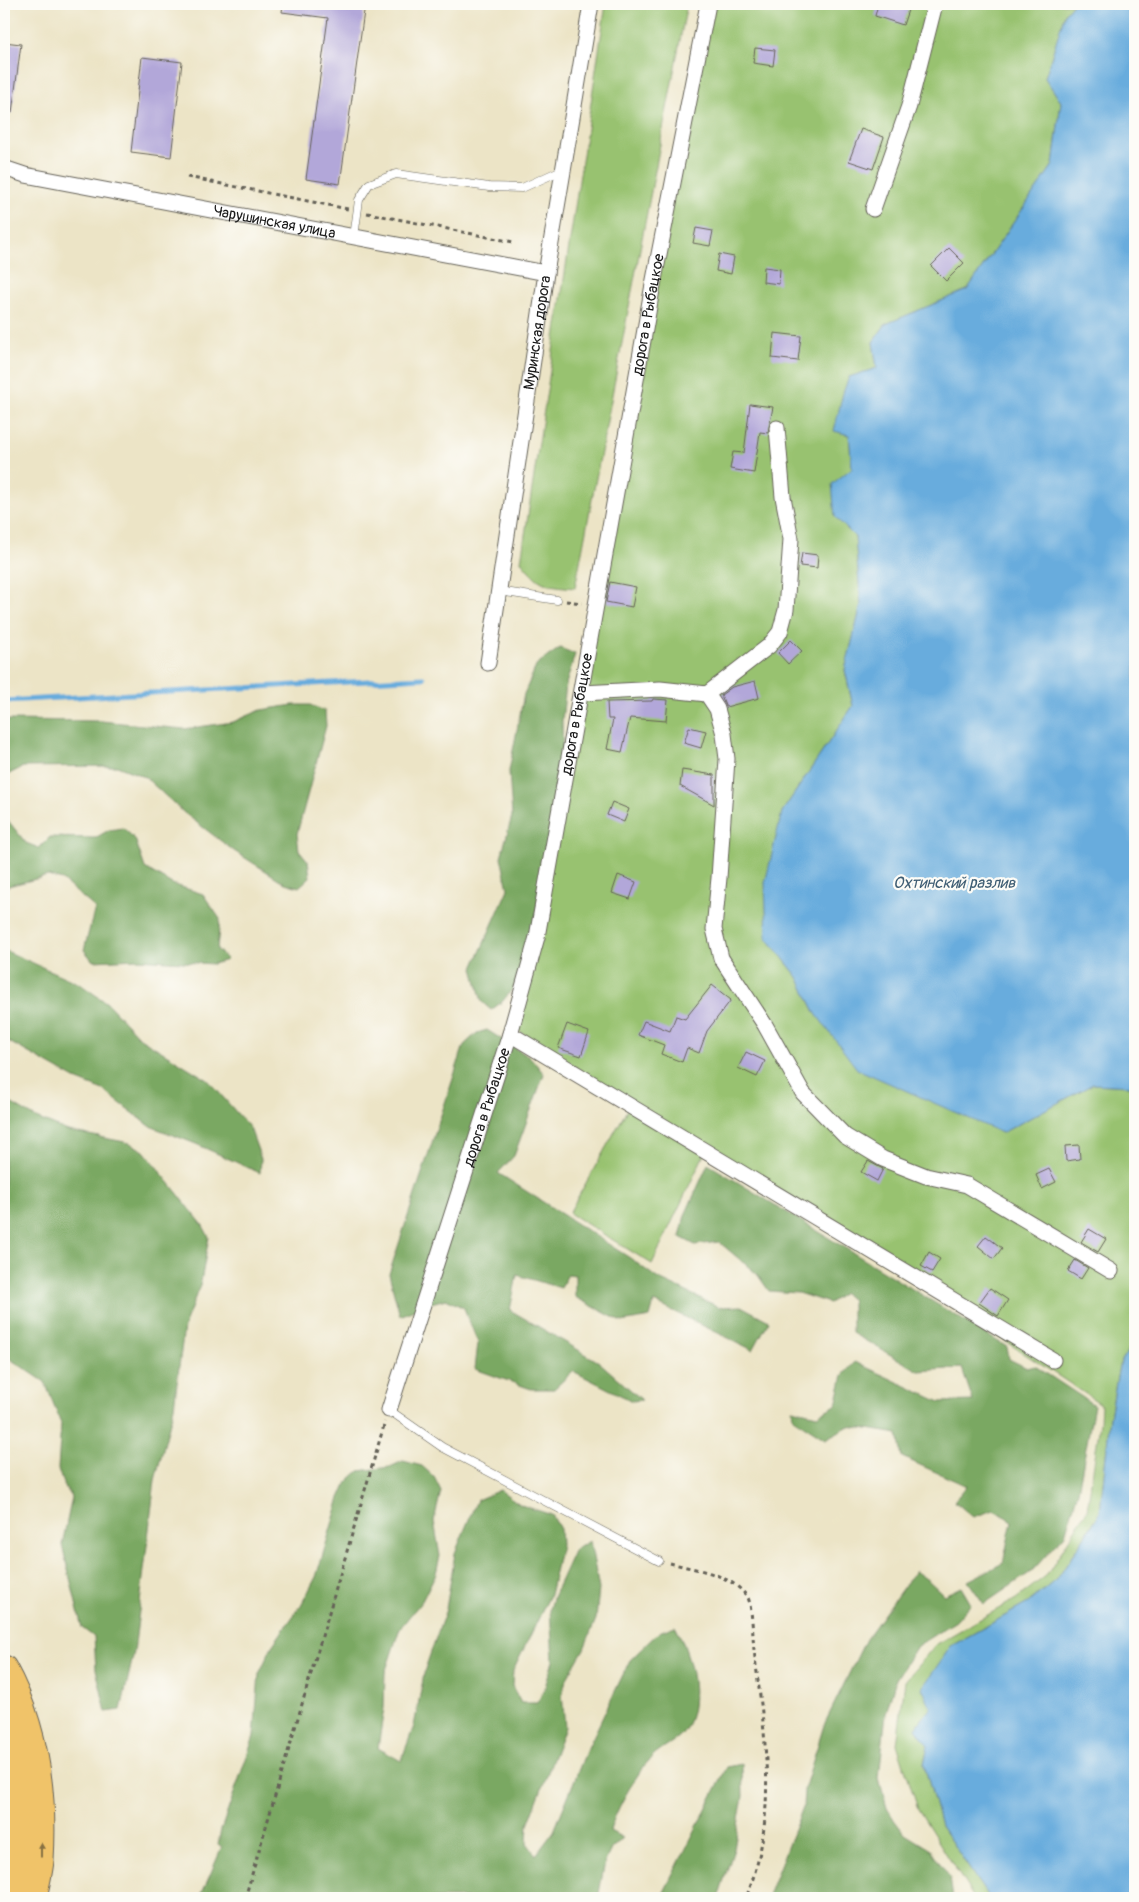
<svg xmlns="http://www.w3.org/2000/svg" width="1139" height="1902" font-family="Pangolin,sans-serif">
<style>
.green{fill:#98c26f;stroke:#5a6f46}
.forest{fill:#7aa862;stroke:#4b623f}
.water{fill:#68acdd;stroke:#42647c}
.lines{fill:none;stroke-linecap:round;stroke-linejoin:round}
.stream{stroke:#68acdd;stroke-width:5}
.building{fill:#b2a7d9}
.service-casing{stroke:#656258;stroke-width:9}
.minor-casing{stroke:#656258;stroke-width:17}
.primary-casing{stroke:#656258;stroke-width:27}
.path{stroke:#656258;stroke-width:3;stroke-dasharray:4 4;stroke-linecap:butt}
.service{stroke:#fff;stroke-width:8}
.minor{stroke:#fff;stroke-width:15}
.primary{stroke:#f0c369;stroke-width:25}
.oneway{fill:#867042}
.labels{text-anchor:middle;stroke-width:4.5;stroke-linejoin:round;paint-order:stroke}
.street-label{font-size:15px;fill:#1c1c1c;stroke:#fdfcf7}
.water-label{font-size:16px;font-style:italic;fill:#3e5d73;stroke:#fdfcf7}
</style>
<rect width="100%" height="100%" fill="#fdfcf7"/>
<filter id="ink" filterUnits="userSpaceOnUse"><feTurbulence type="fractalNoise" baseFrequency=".02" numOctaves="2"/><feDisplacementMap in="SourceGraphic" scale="10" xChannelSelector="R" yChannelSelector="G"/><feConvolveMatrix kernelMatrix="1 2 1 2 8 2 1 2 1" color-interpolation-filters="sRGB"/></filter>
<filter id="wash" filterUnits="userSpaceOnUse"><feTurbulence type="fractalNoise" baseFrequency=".0096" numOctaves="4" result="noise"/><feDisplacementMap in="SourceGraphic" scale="20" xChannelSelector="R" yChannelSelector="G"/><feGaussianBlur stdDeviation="1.12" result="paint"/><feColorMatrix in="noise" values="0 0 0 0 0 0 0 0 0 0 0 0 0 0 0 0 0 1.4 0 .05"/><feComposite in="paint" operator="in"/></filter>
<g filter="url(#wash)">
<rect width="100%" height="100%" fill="#ece4c6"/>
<path class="green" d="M606,4h81l-112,584c-30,-3 -35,-2 -54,-27z
M707,4h366l-8,9 -20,65 16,24 -8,63 -86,125 -81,34 -13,18 4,26 -28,9v57l3,35 -17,48 20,20 6,69 -16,64 8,36 -71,106 -15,126 31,39 18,37 186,119 91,-49 37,2 5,4v248l-16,28 -9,51 -10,95 -42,66 -30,25 -77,43 -20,61 -15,21 12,17 -4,19 17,62 48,72h-15l-56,-89 -21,-65 8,-63 31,-37 80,-45 31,-24 40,-65 13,-87 1,-19 -393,-258 -56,118 -83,-51 62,-110 -115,-74z"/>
<path class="forest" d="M560,648l15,6 -9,30 -4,37 1,35 -31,179 -18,52 -12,15 -11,8 -9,-8 -9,-34 35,-79 -7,-32 11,-41 -3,-45 15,-77 13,-30z
M293,705h17l15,6 1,15 -29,108 2,16 9,11 2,16 -11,10 -14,-4 -51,-32 -51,-39 -38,-35 -28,-11 -94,1 -14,7 -5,11v-65l97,1 83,8 49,-7 28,-12z
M4,797l2,21 20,25 13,5 11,-11 45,1 14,-8 14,-2 12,11 10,29 27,16 31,10 17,25 -3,30 10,11 -14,4 -75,-5 -45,2 -9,-11 11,-42 -33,-28 -14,-4 -44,11z
M4,950l76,34 27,19 33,35 68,42 42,48 11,31 -1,14 -64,-29 -46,-18 -47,-36 -28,-11 -71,-40z
M487,1030l44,28 13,16 -30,82 -16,17 132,85 27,20 62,29 22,-1 28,15 -16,29 -99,-48 -4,15 -28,5 -47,-25v-22l-7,-1 -7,14 -44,-13 -7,35 89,52 43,38 -10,1 -59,-30 -19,18h-23l-56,-20 3,-26 -14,-35 -18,-9 -15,4 -31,13 -11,-42 75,-229 13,-12z
M4,1099l32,19 32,13 62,12 14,8 58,73 7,13 -8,45 -17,45 -10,80 -19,73 -21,172 -13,58 -15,2 -10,-43 -2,-32 -12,-9 -20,-83 10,-48 -9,-13 -5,-15 3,-46 -16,-41 -41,-27z
M708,1164l299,183 2,12 18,9 8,-2 59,39 -16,86 -13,44 -34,37 -47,32 -16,-23 35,-18 9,-42 -18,-11 -21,7 -19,-16 13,-15 -65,-29 -4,-23 -49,-8 -24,13 -32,-21 -1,-9 25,6 19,-10 7,-30 12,-13 85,40 33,-1 -11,-33 -43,3 -67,-38v-33l-8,-7 -15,10 -31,-10 -29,-2 -12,-17 -38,-32 -24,3 -15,-8 5,-22z
M403,1461l19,5 12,11 7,14 -7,30 6,35 -4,17 -14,28 -22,27 -15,45 -1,35 -6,40 23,13 13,-35 11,-57 21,-60 9,-56 22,-53 23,-10 21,15 31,10 8,14 1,16 -11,50 -37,76 -1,15 9,17h16l7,-13 9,-29 -3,-52 4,-14 21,-46 15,-8 9,48 -3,30 -12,30 -18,31 -4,14 3,33 -37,98 -1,18 9,12 18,-24 31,-77 45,-94 29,-28 16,-6c16,28 30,81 6,109 -7,7 -18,12 -25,18 -16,14 -41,57 -46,78l13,7 -12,11 -6,13 -7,36h-398l22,-51 -4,-3 3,-14 33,-94 5,-62 13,-28 29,-41 15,-28 24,-79 7,-16 12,-11 31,-4z
M915,1571l14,10 15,14 17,-8 10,17 -15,17 -39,25 -21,33 -10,34 -7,65 8,30 8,13 10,13 26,16 19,28 3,20h-186l36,-91 1,-17 20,-65 42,-86z
M742,1764l1,32 -9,53 -16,49h-57l66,-131z"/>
<path class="water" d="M1073,4h62v1086l-5,-4 -37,-2 -91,49 -145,-64 -41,-55 -18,-37 -31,-39 -2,-55 17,-71 71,-106 -8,-36 16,-65 -6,-68 -20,-20 -3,-33 20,-16 -3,-33 -15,-4 9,-38 6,-16 28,-9 -4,-26 13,-18 81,-34 86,-125 8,-63 -16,-24 20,-65z
M1135,1338v560h-146l-48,-72 -17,-62 4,-19 -12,-17 15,-21 -9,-19 29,-42 77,-43 30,-25 42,-65 10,-96 9,-51z"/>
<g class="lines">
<path class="stream" d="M4,701l419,-23"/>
</g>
<g id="blocks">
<path class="building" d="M283,4h82l-25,180 -34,-5 22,-161 -46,-6z
M878,4h32l-7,21 -28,-9z
M4,42l17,2 -9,69h-8z
M755,48l20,2 -2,16 -20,-3z
M142,57l40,5 -11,95 -40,-5z
M861,129l23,8 -11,32 -24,-8z
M696,228l17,3 -3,15 -17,-3z
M949,248l15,15 -18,18 -15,-15z
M719,254l15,3 -3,17 -15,-3z
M764,267l16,2 -1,15 -16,-2z
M774,333l27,3 -3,25 -26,-3z
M750,404l23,3 -5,26 -8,-1 -6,41 -24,-4 3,-17 11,1z
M802,553l16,2 -1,13 -17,-2z
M610,582l26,5 -4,20 -26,-5z
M791,640l11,11 -14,13 -10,-11z
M755,681l4,17 -33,9 -5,-12 11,-8z
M653,699l15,1 -2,21 -36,-3 -8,34 -15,-3 6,-30h-5l-1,-17 45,-1z
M689,727l17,4 -5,17 -17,-5z
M682,770l32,5v30l-34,-19z
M612,802l17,7 -5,13 -17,-7z
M618,875l18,7 -6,17 -18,-6z
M712,985l19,15 -24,31 -8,22 -12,-5 -5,14 -21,-8 3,-9 -26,-10 6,-14 26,10 6,-15 9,3z
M567,1024l22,8 -8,24 -23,-8z
M746,1052l19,9 -8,16 -19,-9z
M1079,1145l1,14 -14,2 -1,-15z
M868,1161l15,8 -6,12 -16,-9z
M1049,1169l7,13 -14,7 -6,-14z
M1089,1229l17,10 -8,13 -17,-10z
M986,1236l16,12 -8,11 -16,-13z
M929,1252l11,7 -8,13 -11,-6z
M1075,1260l13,8 -7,11 -13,-8z
M990,1288l18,12 -10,16 -19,-13z"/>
</g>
</g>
<g filter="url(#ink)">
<use href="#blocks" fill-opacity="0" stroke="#656258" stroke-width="1"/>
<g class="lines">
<g class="service-casing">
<path id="service" d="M354,237l5,-37 10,-16 27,-10 93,13 33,1 42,-19
M499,591l58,9
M389,1410l53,37 217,114"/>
</g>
<g class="minor-casing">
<g id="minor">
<path id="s1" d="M4,168l21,7 521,98"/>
<path d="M873,209l36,-103 26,-102"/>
<path d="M777,428l6,69 8,42 -5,71 -6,22 -11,14 -62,48 10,15 7,25 3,25 -8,119 -5,51 7,29 44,67 38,68 42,43 38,23 43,17 41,9 144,86"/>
<path id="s2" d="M488,663l58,-390 45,-269"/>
<path d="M582,693l78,-4 47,5"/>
<path d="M510,1034l543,326"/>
<path id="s3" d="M389,1410l121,-376 27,-97 115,-647 56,-286"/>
</g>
</g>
<g class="primary-casing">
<path id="primary" d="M4,1668c32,58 41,126 37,192 -1,13 -5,26 -7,38
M4,1723c14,37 17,86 14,126 -1,16 -5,33 -7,49"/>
</g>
<path class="path" d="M187,177l161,32
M367,213l146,29
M566,601l16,2
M670,1563c26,7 61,10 78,35 4,7 5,42 6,52 11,85 25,166 -8,248
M245,1898l140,-476"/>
<use href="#service" class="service"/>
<use href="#minor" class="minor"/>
<use href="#primary" class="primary"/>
</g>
<defs><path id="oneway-solid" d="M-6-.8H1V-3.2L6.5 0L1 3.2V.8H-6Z" transform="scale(1.25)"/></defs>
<use class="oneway" href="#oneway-solid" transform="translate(41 1850) rotate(-90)"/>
</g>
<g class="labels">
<g class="street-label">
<text dy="5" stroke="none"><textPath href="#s1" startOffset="276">Чарушинская улица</textPath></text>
<text dy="5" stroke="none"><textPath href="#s3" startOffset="1128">дорога в Рыбацкое</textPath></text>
<text dy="5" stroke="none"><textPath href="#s2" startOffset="334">Муринская дорога</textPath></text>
<text dy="5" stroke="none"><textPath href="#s3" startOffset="722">дорога в Рыбацкое</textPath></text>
<text dy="5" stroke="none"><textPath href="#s3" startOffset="318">дорога в Рыбацкое</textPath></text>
</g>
<g class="water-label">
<text x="954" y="888">Охтинский разлив</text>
</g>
</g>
<rect width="1139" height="1902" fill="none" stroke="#fdfcf7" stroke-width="20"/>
</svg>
